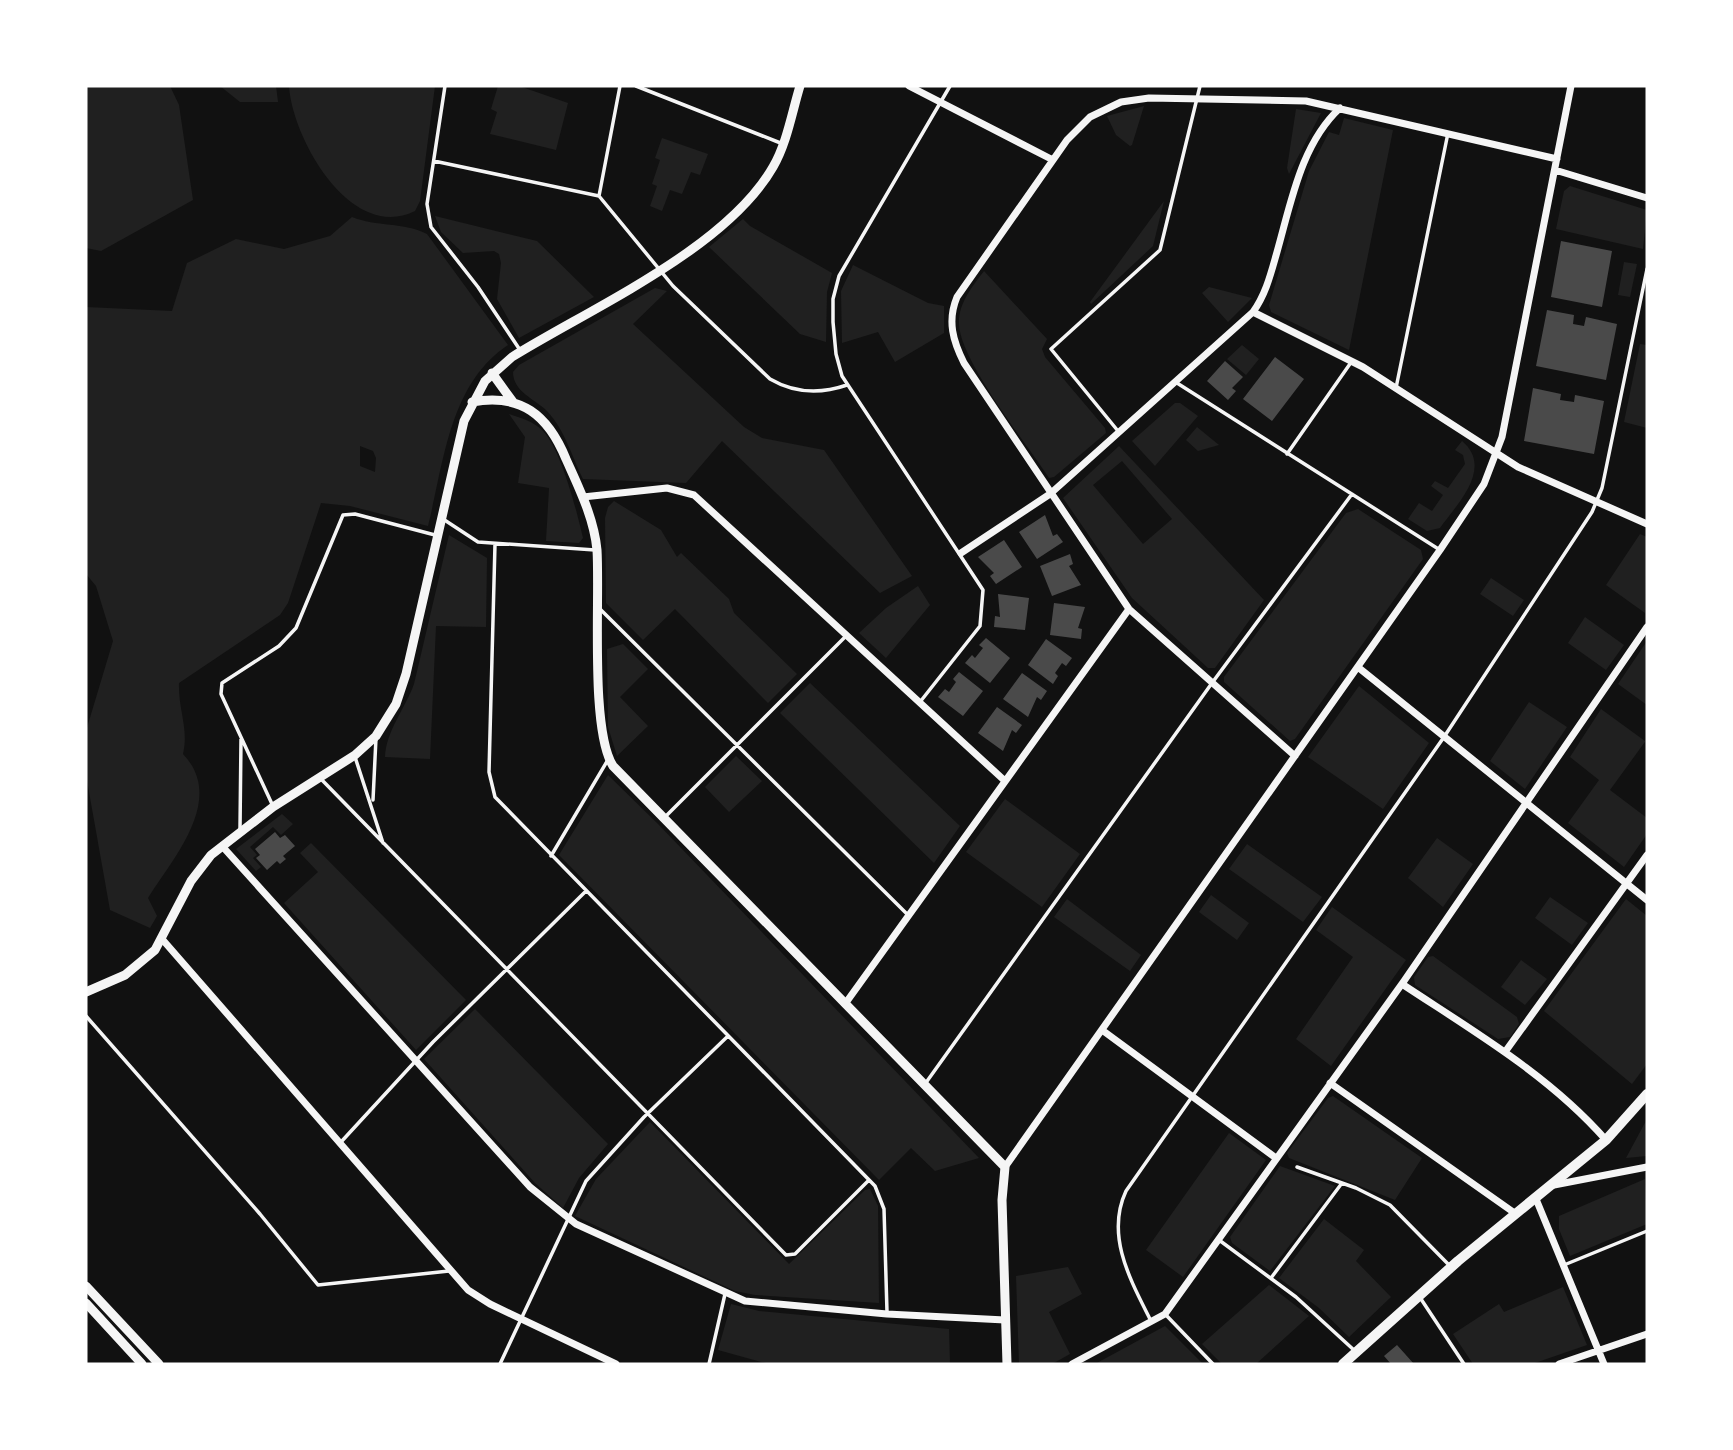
<svg xmlns="http://www.w3.org/2000/svg" width="1733" height="1450" font-family="'DejaVu Sans',sans-serif">
<style>
.green{fill:#202020;fill-rule:evenodd}
.building{fill:#4a4a4a}
.lines{fill:none;stroke-linecap:round;stroke-linejoin:round}
.service{stroke:#f5f5f5;stroke-width:3.5}
.minor{stroke:#f5f5f5;stroke-width:7}
.tertiary{stroke:#f5f5f5;stroke-width:9}
.secondary{stroke:#f5f5f5;stroke-width:10}
</style>
<rect width="100%" height="100%" fill="#111"/>
<path class="green" d="M86,86h84l9,19 14,95 -92,51 -15,-3z
M220,86h56l2,16h-38z
M289,86h146l-15,115 -5,10c-65,32 -123,-74 -126,-125z
M498,86h21l49,17 -12,47 -66,-16 7,-22 -6,-3z
M1144,106l-12,39 -2,1 -14,-11 -9,-19z
M1296,109l25,4 -32,61 -2,-6z
M1344,118l49,12 -44,220 -78,-38 -2,-7 40,-134 20,-39 10,3z
M662,138l46,16 -8,21 -9,-3 -9,22 -12,-4 -8,21 -12,-5 7,-20 -5,-2 8,-24 -5,-2z
M1570,186l77,24 -4,39 -87,-20 8,-38z
M1164,201l-11,45 -62,58 -1,-2z
M435,216l102,25 57,56 -75,41 -22,-39 4,-36 -2,-9 -5,-3 -31,2 -22,-21z
M352,217c24,10 52,5 75,17l81,111c-59,39 -64,118 -80,181l-78,-20 -29,-3 -33,100 -8,12 -101,68c-1,27 10,45 4,71 43,45 -9,103 -35,144l9,18 -7,12 -40,-18 -24,-135v-44l27,-90 -17,-55 -10,-12v-267l86,4 15,-48 49,-24 48,10 46,-13zM360,446l13,5 3,7 -1,14 -15,-6z
M743,219l7,7 82,47 -5,19 -1,50 -26,-8 -91,-87z
M1624,262l13,2 -7,33 -12,-2z
M853,265l75,38 16,3v27l-49,29 -17,-30 -36,11 -1,-52z
M984,271l63,68 -5,10 3,8 60,71 1,5 -52,44 -5,1c-22,-34 -89,-117 -90,-154 -1,-20 13,-37 25,-53z
M1209,287l43,11 -24,24 -26,-29z
M655,288l12,3 -34,33 111,103 18,11 62,12 88,126 -32,17 -158,-152 -36,42 -103,-4c-11,-22 -18,-49 -36,-68 -12,-12 -34,-19 -34,-39l6,-7z
M1640,344l7,1v83l-23,-6z
M1242,345l17,14 -13,16 -19,-16z
M1175,403h5l18,13 -43,50 -23,-25z
M509,414c12,4 24,7 34,17 18,18 34,81 40,107l-4,5 -33,-2 3,-53 -31,-5 7,-46z
M1197,427l22,18 -21,6 -12,-11z
M1462,441c32,27 -5,63 -22,87l-13,3 -19,-12 11,-16 13,8 11,-16 -12,-9 4,-5 13,7 17,-24 -2,-9 -8,-5z
M1119,446l145,154 -49,68h-7l-76,-70 -69,-100zM1122,461l50,58 -29,25 -50,-59z
M614,501l47,29 16,27 4,-4 48,46 5,14 63,61 -29,29 -93,-94 -32,31 -37,-37 -1,-85 3,-11z
M1358,509l63,41 2,9 -128,180 -5,2 -66,-59v-5l122,-164z
M1640,534l7,3 -2,76 -39,-28z
M449,535l38,23 -1,69 -50,-1 -6,133 -45,-2c1,-26 20,-48 29,-73z
M1491,578l33,22 -11,16 -33,-22z
M918,586l12,19 -44,53 -27,-25 27,-25z
M1585,617l39,28 -18,25 -38,-27z
M1647,641v64l-29,-21z
M623,644l25,25 -28,28 28,29 -31,30 -9,-29 -1,-78z
M810,683l150,143 -26,37 -154,-150z
M1359,686l70,57 -46,66 -75,-52z
M1529,702l38,25 -42,62 -35,-28z
M1601,709l44,32 2,-2 -37,51 37,28v16l-23,33 -56,-44 31,-43 -29,-23z
M736,756l26,25 -33,31 -24,-25z
M608,775l50,49 321,334 -44,13 -24,-23 -32,32 -320,-325z
M1005,799l75,55 -38,53 -76,-55z
M282,814l11,10 -12,11 -8,-8 -23,20 7,8 -4,3 8,9 -5,4 -20,-22z
M1437,838l36,26 -30,43 -35,-29z
M311,843l155,157 -50,50 -132,-147 34,-31 -18,-19z
M1247,844l75,53 -19,25 -74,-53z
M1211,895l38,28 -12,17 -38,-28z
M1550,897l38,26 -16,22 -37,-27z
M1067,899l74,56 -11,16 -76,-54z
M1626,899l21,17v148l-15,20 -88,-73z
M1332,907l74,53 -75,106 -35,-27 57,-82 -37,-27z
M1433,956l84,61 2,7 -9,13 -12,2 -83,-54 -1,-8 14,-20z
M1521,960l26,19 -22,26 -24,-18z
M475,1009l133,135 -29,34 -16,30 -28,-25 -111,-124z
M1333,1096l89,62 -27,42 -106,-42 -2,-5 41,-55z
M1647,1119v37l-21,2z
M650,1122l139,142 76,-74 5,-1 8,17 1,97 -124,-8 -20,-4 -160,-75 21,-37z
M1229,1133l37,27 -83,117 -37,-27z
M1280,1166l55,20 -65,85 -38,-28 -2,-6z
M1645,1179l2,45 -77,32 -11,-27v-13z
M1324,1219l40,31 -8,11 35,36 -42,40 -30,-29 -40,-30z
M1068,1267l14,27 -33,18 21,42 -18,10h-33l-3,-88z
M1269,1285l40,31 -53,48h-34l-20,-20z
M1563,1287l24,58 -55,19h-59l-20,-30 46,-30 5,8z
M731,1304l28,7 190,18 1,35h-181l-51,-14z
M1165,1326l38,38h-108z"/>
<path class="building" d="M1561,241l51,10 -10,56 -51,-10z
M1547,310l27,5 -1,9 11,2 2,-9 31,7 -11,56 -70,-14z
M1275,357l29,22 -32,42 -29,-22z
M1225,361l18,16 -11,11 4,3 -8,9 -21,-19z
M1533,388l28,6 -1,6 14,2 1,-7 29,6 -10,53 -70,-13z
M1045,515l8,21 4,-2 6,8 -26,17 -18,-27z
M1004,540l18,27 -26,17 -6,-8 4,-3 -16,-16z
M1070,554l3,10 -4,2 12,19 -29,11 -12,-30z
M998,594l31,4 -4,32 -31,-3 1,-11 5,1z
M1054,603l31,4 -7,21 4,1 -1,10 -31,-4z
M986,638l24,20 -20,25 -25,-20 7,-8 3,3 8,-10 -4,-3z
M1046,639l26,19 -6,8 -4,-3 -7,10 3,3 -5,8 -25,-19z
M959,672l24,19 -20,25 -25,-19 7,-8 4,3 7,-10 -3,-3z
M1022,673l25,18 -6,9 -4,-3 -9,20 -25,-18z
M997,707l25,18 -6,8 -4,-3 -9,21 -25,-18z
M275,832l5,6 5,-3 10,11 -12,10 3,3 -6,5 -3,-3 -10,9 -11,-12 4,-3 -5,-6z
M1397,1345l17,19h-23l-7,-8z"/>
<g class="lines">
<path class="service" d="M445,86l-18,118 4,23 47,60 42,63
M636,86l147,58
M434,161l165,35 74,90 97,93c24,14 51,15 77,6
M599,196l21,-110
M1177,383l263,167
M1396,388l52,-255
M1118,431l-67,-82 109,-99 40,-164
M1287,454l65,-93
M443,519l35,23 117,8
M495,544l-6,228 6,25 380,389 9,23 3,103
M600,609l307,305
M920,702l60,-76 3,-36 -141,-214 -6,-22 -3,-32v-23l6,-23 111,-190
M355,757l28,86
M321,779l465,476 9,-1 74,-74
M373,800l3,-62
M272,804l-51,-110 1,-11 57,-37 17,-18 47,-113 12,-1 80,21
M666,816l180,-180
M240,829l1,-90
M551,856l58,-98
M86,1016l174,198 58,71 131,-14
M925,1084l287,-401 140,-189
M341,1142l92,-100 153,-151
M1297,1167l59,21 34,17 60,61
M1219,1240l77,57 59,54
M1564,1265l83,-34
M1271,1278l71,-95
M1419,1296l45,68
M1165,1314l48,50
M1151,1321c-20,-40 -46,-85 -25,-130l318,-454 148,-225 10,-24 45,-219
M500,1364l86,-183 58,-64 84,-81
M709,1364l16,-70"/>
<path class="minor" d="M909,86l144,74
M1555,170l92,28
M1253,312l110,55 155,100 129,57
M583,497l84,-9 27,7 311,286
M961,553l89,-59 203,-182c13,-18 18,-39 24,-60 14,-49 24,-108 63,-144
M1359,668l288,232
M1295,756l-166,-147 -165,-246c-11,-22 -17,-42 -7,-66l110,-157 23,-23 31,-15 28,-4 157,3 251,58
M222,846l308,341 46,37 169,77 142,13 118,6
M162,939l306,351 22,14 126,60
M1402,984c71,47 147,91 204,156
M845,1004l284,-395
M1102,1030l174,128
M1505,1052l142,-197
M1330,1083l186,131
M1005,1167l435,-617 44,-66 18,-47 69,-351
M1554,1185l93,-18
M1536,1199l68,165
M1072,1364l93,-50 239,-333 243,-354
M1559,1364l88,-30"/>
<path class="tertiary" d="M492,373l21,29
M472,402c49,-9 76,13 94,57 13,29 28,59 31,91 3,49 -7,180 16,216l392,401 -3,33 5,164
M86,992l39,-17 30,-25 36,-69 20,-26 62,-48 82,-52 21,-19 20,-32 10,-30 58,-253 21,-40 27,-24c79,-49 214,-108 261,-190 14,-24 19,-55 27,-81
M86,1286l73,78
M86,1303l56,61"/>
<path class="secondary" d="M1343,1364l115,-103 148,-121 41,-46"/>
</g>
<rect width="1733" height="1450" fill="none" stroke="#ffffff" stroke-width="175"/>
</svg>
